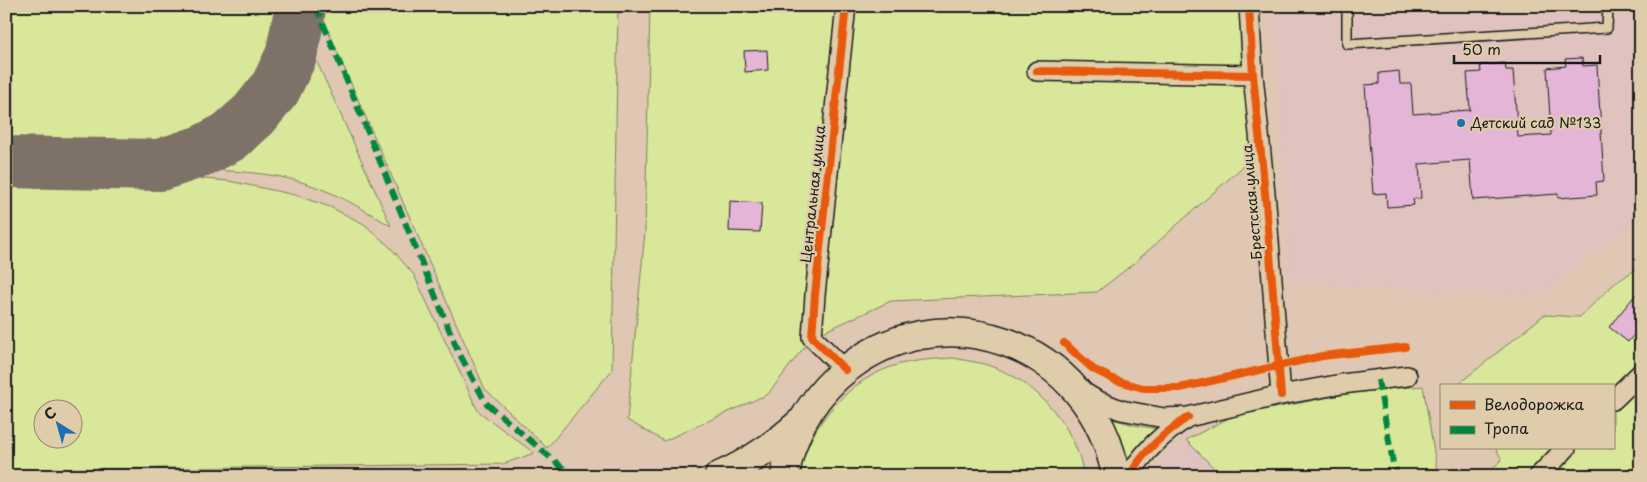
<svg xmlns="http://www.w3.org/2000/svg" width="1647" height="482" font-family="'Playpen Sans',sans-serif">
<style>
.built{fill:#e0c2be}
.green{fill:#d8e79a;stroke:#7a825b;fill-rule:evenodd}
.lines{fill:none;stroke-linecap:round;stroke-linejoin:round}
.taxiway{stroke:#7e7268;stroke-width:52}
.building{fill:#e4b5d7;stroke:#1c1c1c}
.service-casing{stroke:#1c1c1c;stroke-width:12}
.minor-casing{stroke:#1c1c1c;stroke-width:22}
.primary-casing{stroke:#1c1c1c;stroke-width:31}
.service{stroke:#deccaa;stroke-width:9}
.minor{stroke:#deccaa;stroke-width:19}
.primary{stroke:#deccaa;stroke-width:28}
.quiet{stroke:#00873e;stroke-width:6;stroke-dasharray:12 6;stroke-linecap:butt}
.cycleway-casing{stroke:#deccaa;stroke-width:11}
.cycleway{stroke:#e8590c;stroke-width:8}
.poi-dot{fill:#1f6fb2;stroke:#deccaa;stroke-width:2}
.labels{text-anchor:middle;stroke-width:4.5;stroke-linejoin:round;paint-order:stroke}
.poi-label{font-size:14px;fill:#1c1c1c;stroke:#deccaa;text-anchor:start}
.street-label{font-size:14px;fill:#1c1c1c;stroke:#deccaa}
</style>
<rect width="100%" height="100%" fill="#dfc7b3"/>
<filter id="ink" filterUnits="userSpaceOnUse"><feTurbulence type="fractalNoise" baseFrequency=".02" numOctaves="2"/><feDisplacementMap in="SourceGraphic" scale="10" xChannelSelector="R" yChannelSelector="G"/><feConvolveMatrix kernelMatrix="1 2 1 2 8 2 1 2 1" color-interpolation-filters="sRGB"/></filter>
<g filter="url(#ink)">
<path class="built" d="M1277,6h364v210l-98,77 -15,4 -238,-14 -14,-252z
M1186,440l36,36h-65l1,-12z"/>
<path class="green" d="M6,6h280l3,24 -9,35 -17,29 -22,25 -27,18 -29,12 -27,1 -152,-2z
M317,6h301l-6,364 -65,78 -62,-59z
M650,6h604l4,147 -125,111 -36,28 -206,9 -79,36 -44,57 -104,47 -37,-21 18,-188z
M307,40l84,186c-26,-16 -53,-32 -83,-42 -35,-12 -77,-13 -114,-15 14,-7 29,-12 42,-20 22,-15 44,-38 57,-62 7,-14 10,-32 14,-47z
M155,175l74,6 66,14 35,12 34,17 27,24 23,27 64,136 56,42 -31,11 -497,6v-295zM42,410h30v30h-30z
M1641,266v210h-155l16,-17 -7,-11h118v-62h-157l88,-71 36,2 34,-33z
M953,358c9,2 18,3 27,5 45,11 82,47 98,90 3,7 4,15 6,23h-285c9,-51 50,-98 101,-112 17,-4 35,-5 53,-6z
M1423,386l15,90h-216l-36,-36 47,-24 113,-22 42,-5z
M1112,419l22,6 23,4 -17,15 -13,18 -5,-22z"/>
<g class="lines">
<path class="taxiway" d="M6,162l154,3 42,-14 27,-14 25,-22 21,-26 16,-33 8,-40 1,-10"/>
</g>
<path class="building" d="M767,50l1,20 -23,2 -1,-21z
M1582,58l1,8 14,-1 7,116 -8,1 1,13 -39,3v-4l-85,6 -3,-40 -51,4 2,34 -8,1 1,6 -27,2 -1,-14 -13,1 -8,-109 14,-1v-11l20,-2 1,13h11l2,30 57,-4 -3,-37 14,-1 -1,-7 25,-2 1,7h7l5,67 33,-2 -4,-67 19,-2 -1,-7z
M730,201l32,2 -2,29 -31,-1z
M1641,288v38l-13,16 -19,-15z"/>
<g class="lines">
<g class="service-casing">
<path id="service" d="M1347,6v38l260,-16 1,-22"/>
</g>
<g class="minor-casing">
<path id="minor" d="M1249,6l4,69 13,128 15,192
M1037,71l216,4
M845,370l-33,-33 3,-42 31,-289
M1078,389l18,11 25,10 43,8 24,-1 93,-22 61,-11 65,-8
M1613,400l28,-27
M1129,476c15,-25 34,-42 59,-59
M1539,476l27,-28"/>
</g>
<g class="primary-casing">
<path id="primary" d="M719,476c29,-12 60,-34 83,-55
M785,476c5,-38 24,-73 52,-99 102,-92 256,-34 279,99"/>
</g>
<use href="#service" class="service"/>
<use href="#minor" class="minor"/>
<use href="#primary" class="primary"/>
<path class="quiet" d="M316,6l142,345 28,52 85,72
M1378,380l15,83 5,13"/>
<g class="cycleway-casing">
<path id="cycleway" d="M1249,6l4,69 13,128 15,192
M1037,71l216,4
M1064,343l29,26 22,11 28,8h37l142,-32 83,-9
M845,370l-33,-33 3,-42 31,-289
M1129,476c15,-25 34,-42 59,-59"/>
</g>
<use href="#cycleway" class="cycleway"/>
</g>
</g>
<circle class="poi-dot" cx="1461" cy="123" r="5"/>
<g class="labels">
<g class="poi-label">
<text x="1471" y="128">Детский сад №133</text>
</g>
<g class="street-label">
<text transform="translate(813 194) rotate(-84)" y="5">Центральная улица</text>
<text transform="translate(1252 202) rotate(-95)" y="5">Брестская улица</text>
</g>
</g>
<rect width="1647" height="482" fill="none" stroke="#deccaa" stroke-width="25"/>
<rect x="12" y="12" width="1622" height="457" fill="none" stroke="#1c1c1c" stroke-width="2" filter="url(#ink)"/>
<rect x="1440" y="384" width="175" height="65" fill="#deccaa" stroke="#908671"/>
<rect x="1450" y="401" width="25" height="8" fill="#e8590c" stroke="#908671"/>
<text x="1484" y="410" font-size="15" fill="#1c1c1c">Велодорожка</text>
<rect x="1450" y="426" width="25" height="8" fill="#00873e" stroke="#908671"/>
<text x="1484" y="434" font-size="15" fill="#1c1c1c">Тропа</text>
<g transform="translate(58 424) rotate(323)"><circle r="24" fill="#deccaa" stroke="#908671"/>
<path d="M0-4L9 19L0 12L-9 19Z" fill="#1f6fb2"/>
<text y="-8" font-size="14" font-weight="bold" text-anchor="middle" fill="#1c1c1c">С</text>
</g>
<path d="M1454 55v8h146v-8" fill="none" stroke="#1c1c1c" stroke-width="2.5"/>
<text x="1462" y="55" font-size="15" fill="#1c1c1c" stroke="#deccaa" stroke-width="4" paint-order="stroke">50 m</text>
</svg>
